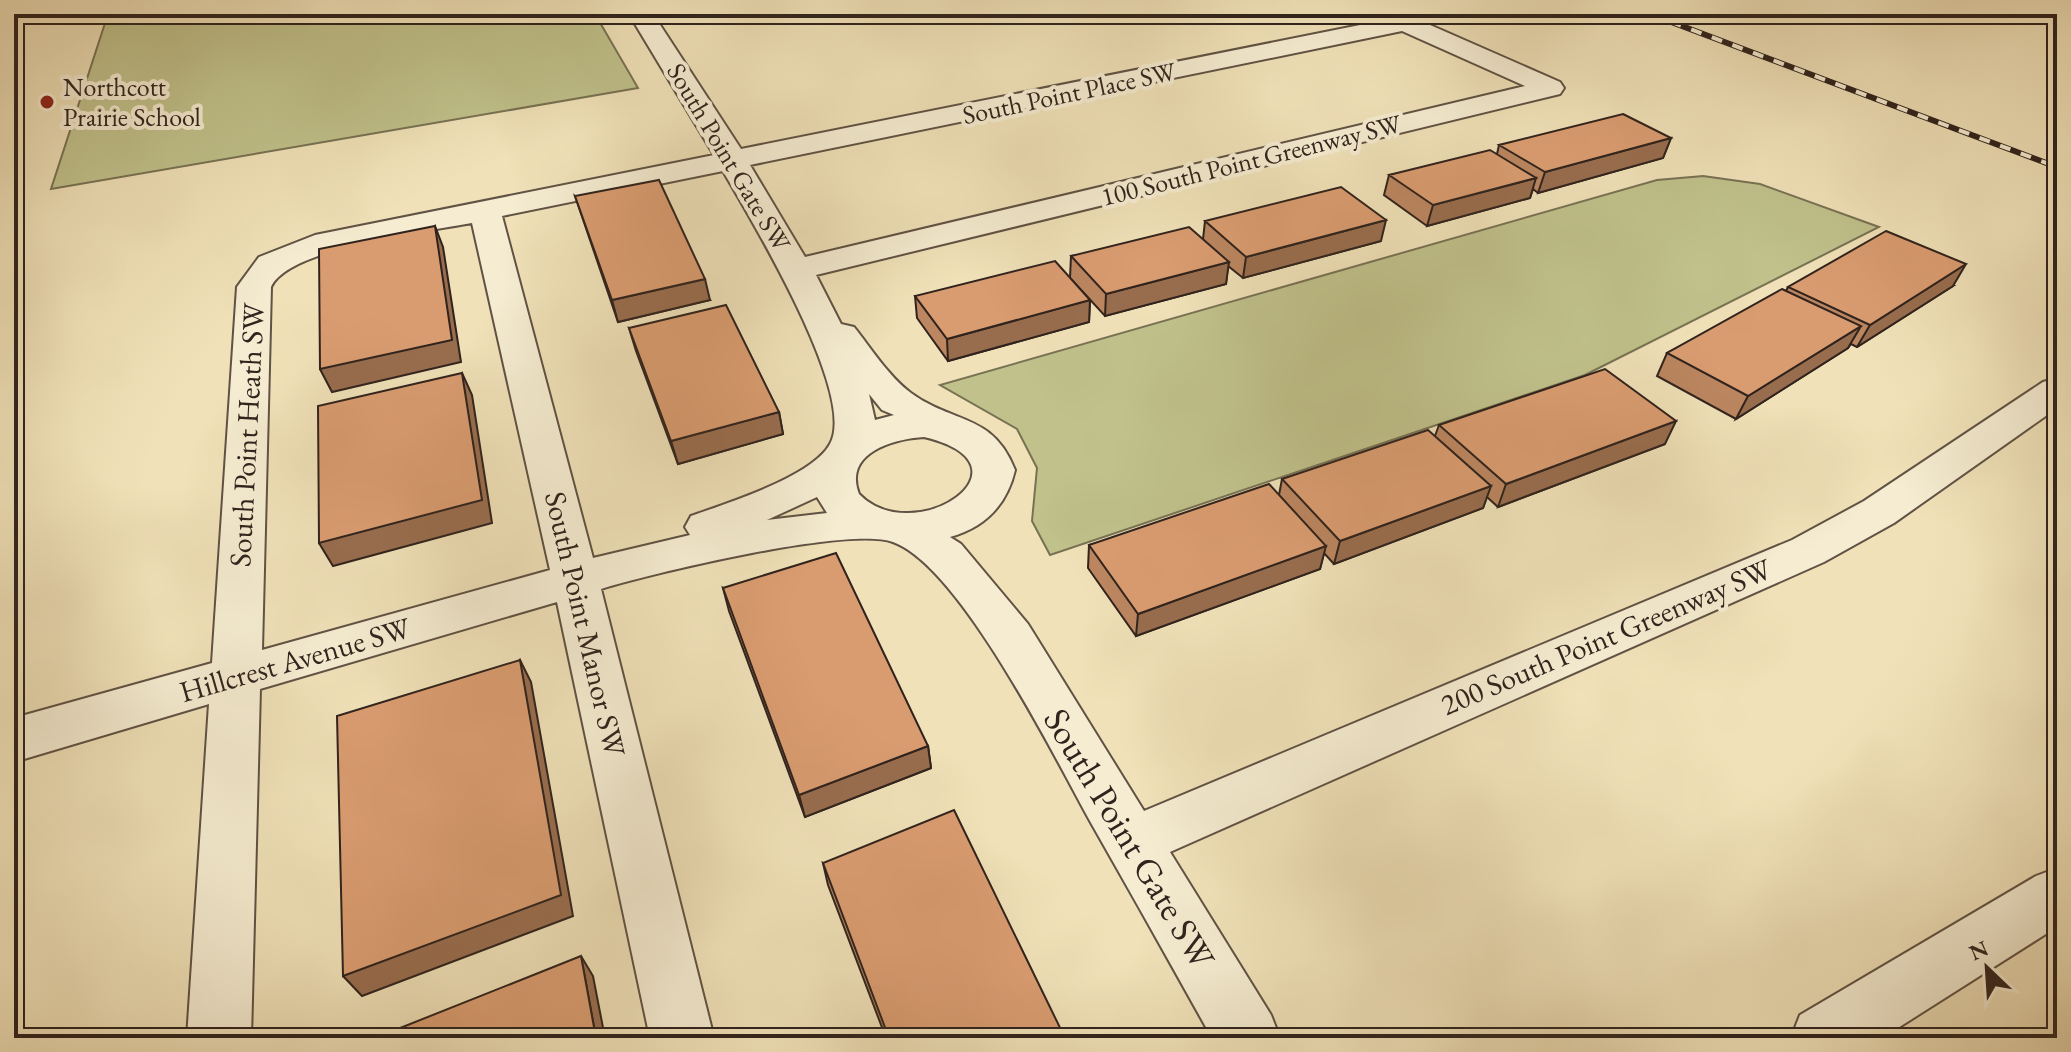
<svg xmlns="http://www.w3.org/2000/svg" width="2071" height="1052" font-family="'EB Garamond',serif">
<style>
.green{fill:#c0c18b;stroke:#787254;stroke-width:2}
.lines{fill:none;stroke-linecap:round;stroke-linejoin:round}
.minor-casing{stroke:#605244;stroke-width:4}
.minor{fill:#f5ecd1;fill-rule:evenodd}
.rail-casing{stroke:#30231d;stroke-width:6}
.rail{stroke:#f5ecd1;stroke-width:4;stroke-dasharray:11;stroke-linecap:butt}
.wall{fill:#bb8660;stroke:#30231d;stroke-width:2}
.shaded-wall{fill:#986d4e;stroke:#30231d;stroke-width:2}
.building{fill:#d99c70;stroke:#30231d;stroke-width:2}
.poi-dot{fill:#8f2418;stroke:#f5ecd1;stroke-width:3}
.labels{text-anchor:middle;stroke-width:8;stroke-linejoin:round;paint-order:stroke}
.far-poi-label{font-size:26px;fill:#30231d;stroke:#f5ecd1;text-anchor:start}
.far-street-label{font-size:26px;fill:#30231d;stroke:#f5ecd1}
.street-label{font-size:30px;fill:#30231d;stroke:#f5ecd1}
.near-street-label{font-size:36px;fill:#30231d;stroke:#f5ecd1}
</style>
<rect width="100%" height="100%" fill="#f0e1b8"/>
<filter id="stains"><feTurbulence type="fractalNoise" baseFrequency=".0025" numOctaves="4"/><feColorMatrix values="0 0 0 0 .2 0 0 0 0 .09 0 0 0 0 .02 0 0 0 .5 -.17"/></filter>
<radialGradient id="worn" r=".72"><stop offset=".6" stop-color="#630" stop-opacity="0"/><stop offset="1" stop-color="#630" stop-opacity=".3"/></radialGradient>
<path class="green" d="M108,14h487l43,74 -587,101z
M1703,176l57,8 119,43 -294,148 -535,180 -18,-34 5,-53 -20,-39 -77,-44 717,-205z"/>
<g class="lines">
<g class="minor-casing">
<path id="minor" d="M629,14h24l88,135 639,-128 -7,-7h32l155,68 4,6 -4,6 -744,181 25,49 13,3c17,21 35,50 57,66 42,31 82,20 104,77 -8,34 -29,57 -65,67l11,7 67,80 116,187 648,-271 72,-39 179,-119 14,-4v30l-163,115 -70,39 -654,290 101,163 9,23h-68c-40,-72 -81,-145 -122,-217 -36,-65 -130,-255 -197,-279 -45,-16 -240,31 -292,47l113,449h-64l-93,-436 -297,87 -9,349h-64l22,-334 -195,58v-44l198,-55 25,-376 22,-30 56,-22 399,-80zM1402,31l123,55 -720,171 -55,-92zM723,171c27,47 135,224 107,273 -18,33 -103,59 -139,72l-6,11 5,8 -97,23 -91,-342zM472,223l78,347 -288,80 9,-363c17,-39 158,-56 201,-64zM869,394l13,16 12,5 -19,5zM924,437c118,28 -10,114 -65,57 -16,-41 34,-55 65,-57zM817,497l10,16 -60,7z
M2057,868v59l-175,111h-91l9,-23 236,-139z"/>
</g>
<use href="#minor" class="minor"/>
<g class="rail-casing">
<path id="rail" d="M1650,14l407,153"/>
</g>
<use href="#rail" class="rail"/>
</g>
<path class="wall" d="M1671,138l-8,20 -125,35 -5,-4 -3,9 -103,28 -43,-31 5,-20 108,-21 2,-9z
M575,196l135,104 -92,22z
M1205,221l176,20 -138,37 -15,-12 -2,18 -121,32 -35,-38 1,-22 132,-17z
M1953,286l-96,61 -6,-3 -3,4 -112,71 -79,-43 10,-23 119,-62 2,-4z
M915,296l175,4 -1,22 -141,39 -31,-43z
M629,328l150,84 4,22 -105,30 -42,-113z
M1439,425l226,19 -167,63 -11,-10 -4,11 -149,56 -10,-11 -4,16 -184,67 -48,-68 1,-23 190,-50 3,-16 153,-43z
M723,588l205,158 3,22 -126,49 -76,-206z
M823,863l242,175h-179l-58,-153z"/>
<path class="shaded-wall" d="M1671,138l-8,20 -125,35 7,-21z
M1536,178l-6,20 -103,28 6,-21z
M1386,220l-5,21 -138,37 3,-21z
M435,226l8,21 18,115 -129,30 -12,-23z
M1229,262l-3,22 -121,32 1,-22z
M1966,264l-13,22 -96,61 13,-22z
M705,279l5,21 -92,22 -6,-22z
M1090,300l-1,22 -141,39 -1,-22z
M1861,326l-13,22 -112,71 12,-23z
M462,373l10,22 20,128 -159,43 -14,-23z
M779,412l4,22 -105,30 -7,-23z
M1676,421l-11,23 -167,63 8,-23z
M1491,486l-8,22 -149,56 6,-23z
M1326,546l-6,23 -184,67 2,-22z
M520,660l11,22 42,234 -211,80 -19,-20z
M928,746l3,22 -126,49 -6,-22z
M581,956l12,20 12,62h-9z"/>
<path class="building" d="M1623,114l48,24 -126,34 -46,-27z
M1490,150l46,28 -103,27 -44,-30z
M659,180l46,99 -93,21 -37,-104z
M1341,187l45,33 -140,37 -41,-36z
M435,226l17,114 -132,29 -1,-120z
M1189,227l40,35 -123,32 -35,-38z
M1886,231l80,33 -96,61 -82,-38z
M1055,261l35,39 -143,39 -32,-43z
M1782,289l79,37 -113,70 -81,-43z
M726,305l53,107 -108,29 -42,-113z
M1605,369l71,52 -170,63 -67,-59z
M462,373l20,127 -163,43 -1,-137z
M1428,430l63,56 -151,55 -58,-62z
M1269,484l57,62 -188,68 -49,-69z
M836,553l92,193 -129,49 -76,-207z
M520,660l41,235 -218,81 -6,-260z
M954,810l111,228h-176l-66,-175z
M581,956l15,82h-221z"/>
<circle class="poi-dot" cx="47" cy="102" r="8"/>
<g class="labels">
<g class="far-poi-label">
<text x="63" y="96">Northcott<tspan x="63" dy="30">Prairie School</tspan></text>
</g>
<g class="far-street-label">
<text transform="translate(1069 93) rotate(-12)" y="9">South Point Place SW</text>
<text transform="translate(729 157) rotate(59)" y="9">South Point Gate SW</text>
<text transform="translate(1251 160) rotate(-14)" y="9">100 South Point Greenway SW</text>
</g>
<g class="street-label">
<text transform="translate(247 435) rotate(-87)" y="10">South Point Heath SW</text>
<text transform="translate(585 624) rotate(77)" y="10">South Point Manor SW</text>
<text transform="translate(1606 637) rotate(-23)" y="10">200 South Point Greenway SW</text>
<text transform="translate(295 660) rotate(-16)" y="10">Hillcrest Avenue SW</text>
</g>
<g class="near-street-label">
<text transform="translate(1130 838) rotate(59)" y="13">South Point Gate SW</text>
</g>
</g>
<rect width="2071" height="1052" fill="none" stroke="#f0e1b8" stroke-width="48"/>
<rect x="16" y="16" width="2039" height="1020" fill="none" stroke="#30231d" stroke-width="4"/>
<rect x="24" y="24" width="2023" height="1004" fill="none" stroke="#30231d" stroke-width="2"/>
<g transform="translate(1987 968) rotate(335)" stroke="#f5ecd1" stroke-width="6" paint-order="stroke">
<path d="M0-6L14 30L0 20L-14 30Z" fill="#30231d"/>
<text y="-12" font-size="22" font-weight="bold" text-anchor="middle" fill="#30231d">N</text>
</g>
<rect width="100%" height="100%" filter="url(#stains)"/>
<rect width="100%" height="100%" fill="url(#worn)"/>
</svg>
